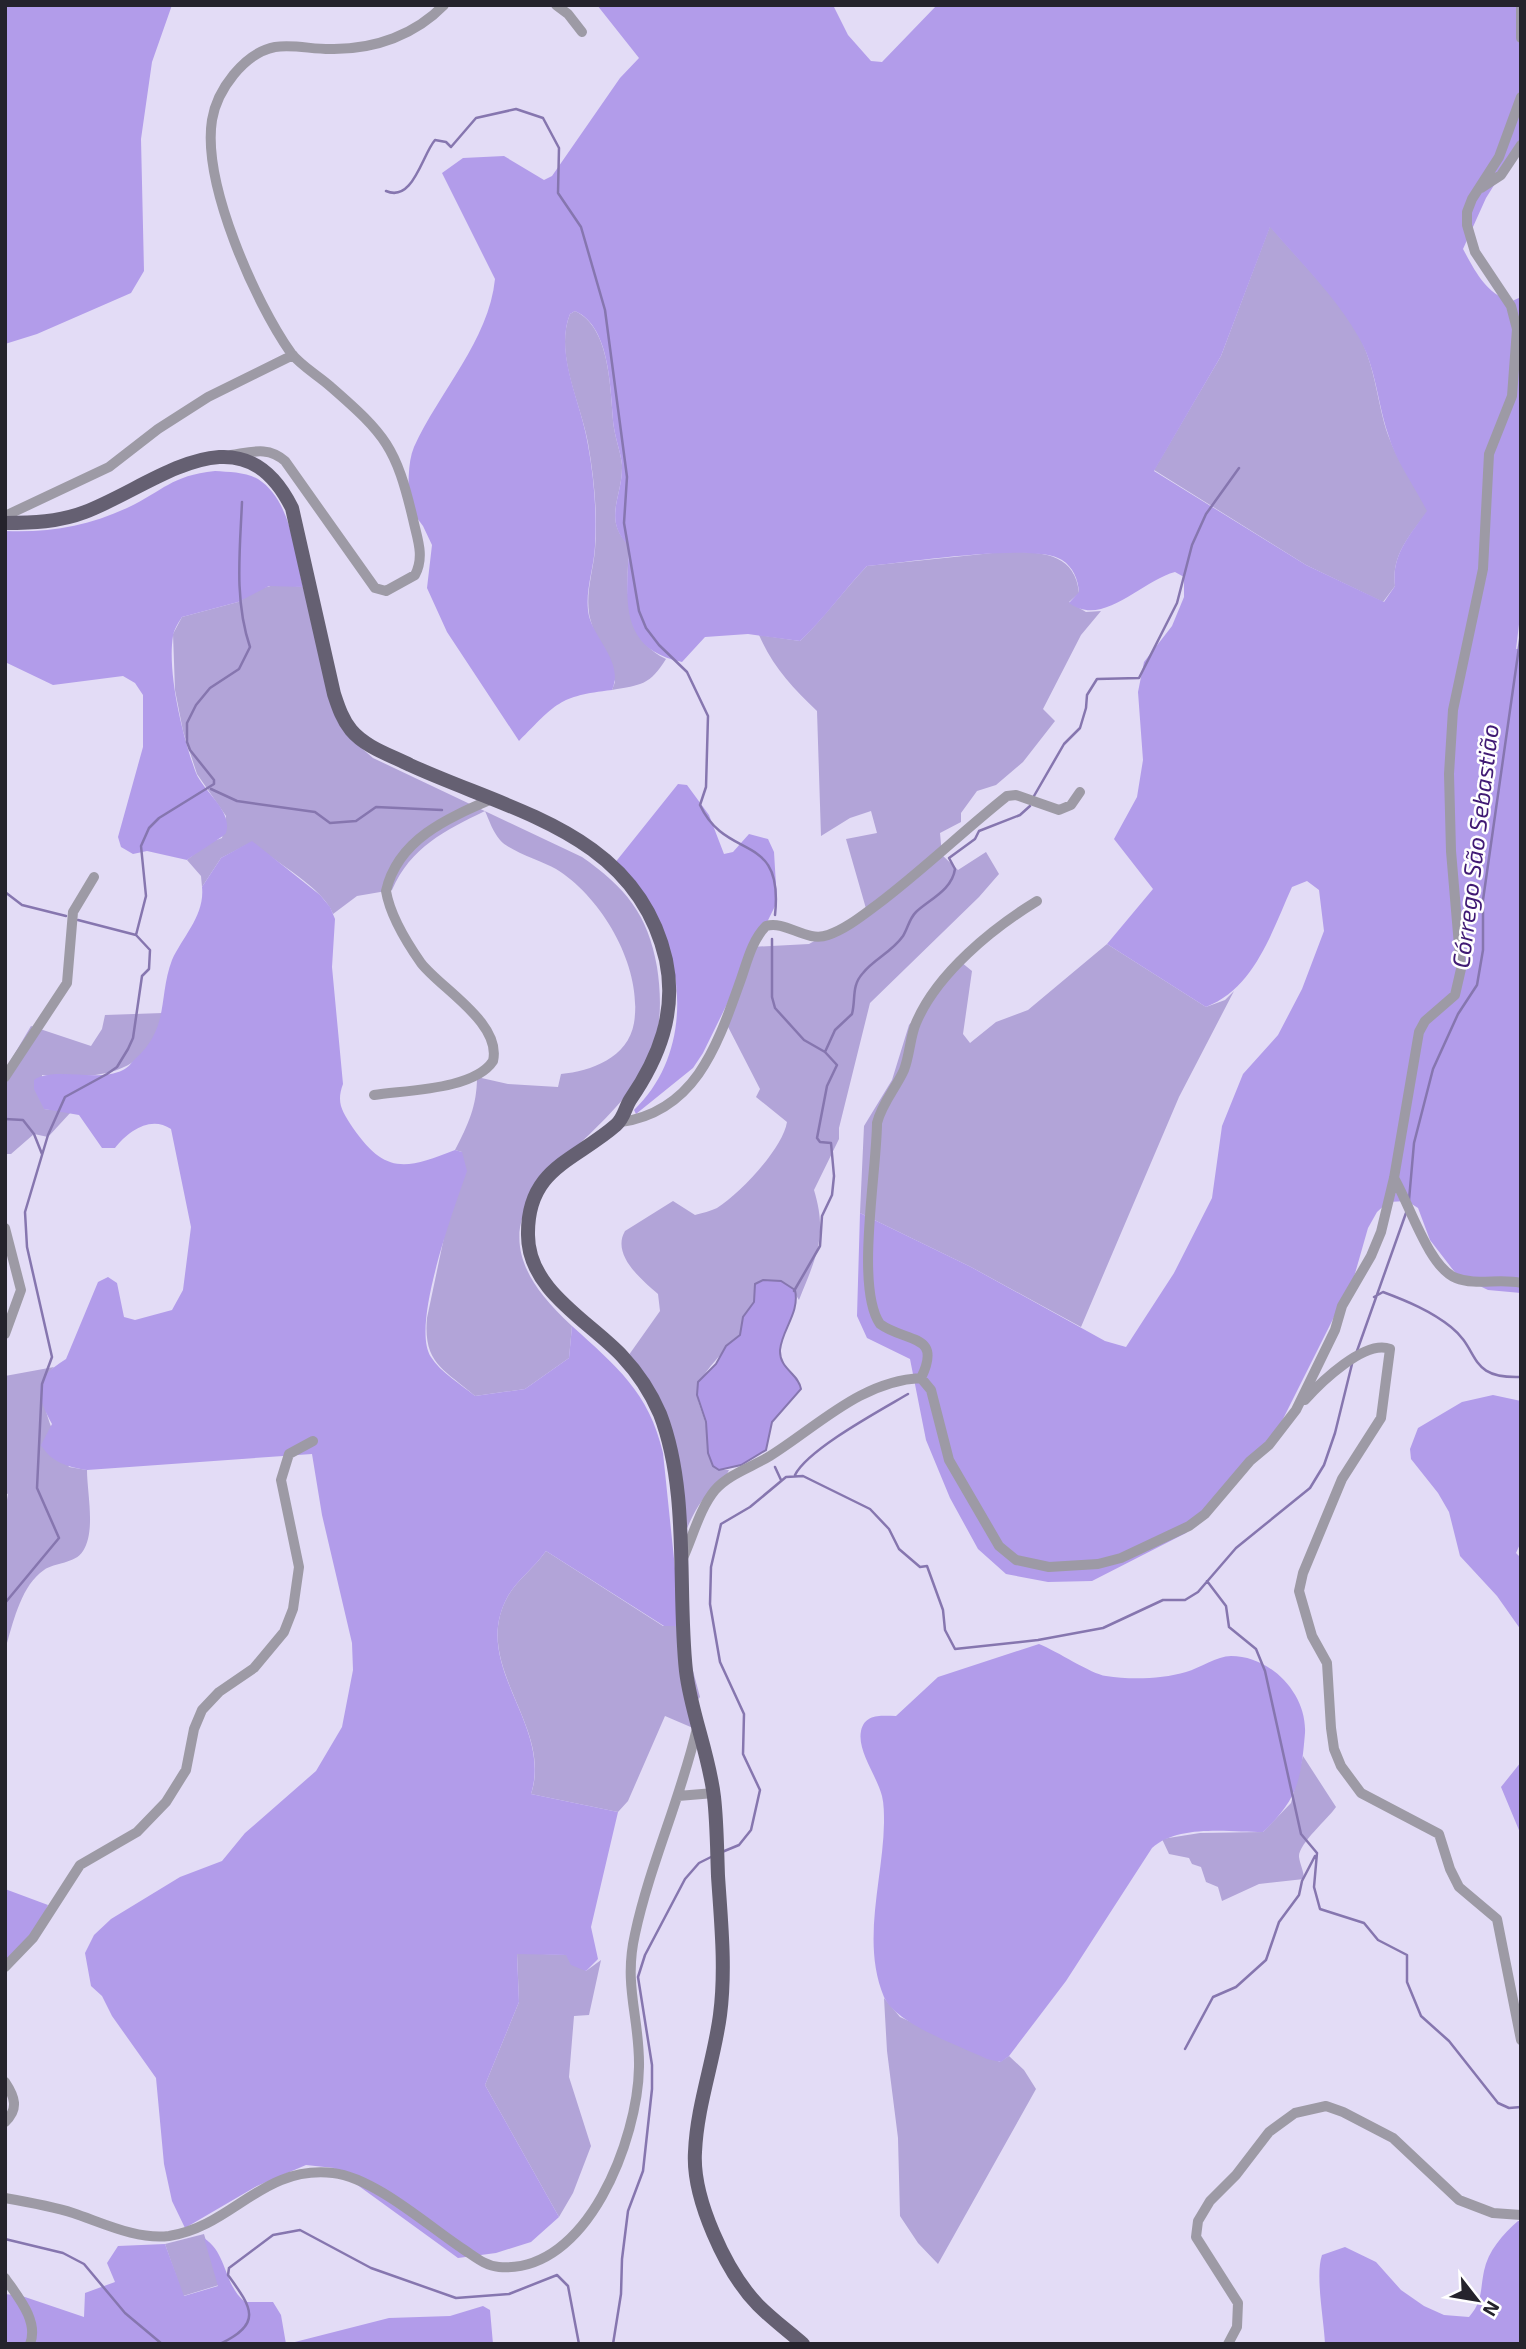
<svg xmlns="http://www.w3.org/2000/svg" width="1526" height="2349" font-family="'Exo 2',sans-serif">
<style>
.green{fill:#b2a4d8}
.forest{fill:#b29cea;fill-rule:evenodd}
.water{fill:#b099e7;stroke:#8676af;stroke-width:2}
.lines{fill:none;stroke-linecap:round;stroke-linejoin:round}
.stream{stroke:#8676af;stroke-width:2.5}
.minor{stroke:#9d9aa5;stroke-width:10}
.major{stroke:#656072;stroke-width:14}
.labels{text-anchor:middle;stroke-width:5;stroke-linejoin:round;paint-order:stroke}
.water-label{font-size:24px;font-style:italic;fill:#401a74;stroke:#fff}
</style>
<rect width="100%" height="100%" fill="#e3dcf6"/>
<path class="green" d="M1270,226c30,36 68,71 90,112 16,31 17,65 28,97 10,28 27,50 40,76 -18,24 -37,44 -33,75l-12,16 -77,-37 -152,-95 67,-114z
M575,311c37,17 35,83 39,117 2,13 7,25 8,37 1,32 -20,54 7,80 -2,43 -8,92 37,114 -16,26 -25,26 -54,31l3,-8c-6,-17 -24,-53 -26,-69 -3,-22 4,-42 6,-63 3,-34 -1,-73 -7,-107 -7,-40 -34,-89 -18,-129z
M1002,552c34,0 73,-2 77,41l-10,9 17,10 15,-1 -20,24 -38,74 12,12 -32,41 -27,23 -19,6 -16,22v9l-21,11 2,22 16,15 28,-18 13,22 -20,23 -109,106 -31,125v11l-25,51c14,46 2,67 -15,110 -10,-18 -23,-25 -44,-16l-1,18 -11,15 -3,18c-11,11 -45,43 -43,59 1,11 7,21 9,32 3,19 2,29 15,44h8c-5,12 -12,14 -21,24 -11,11 -17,25 -23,39l-12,-86 -47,-88 34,-48 -2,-17c-16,-14 -47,-39 -33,-63l48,-30 22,14c7,-2 16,-4 22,-7 23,-14 66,-60 70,-86l-31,-25 4,-8 -37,-72 28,-70 58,-3 58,-32 -21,-73 31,-6 -6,-22 -21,7 -29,18 -4,-125c-25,-24 -44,-44 -58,-76l41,6c25,-24 43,-50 67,-75z
M278,584l25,3 48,152 22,19 209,99c43,30 66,57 75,110 5,32 5,69 -11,99 -52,96 -207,139 -74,260l-3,32 -44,31 -50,7c-31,-27 -52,-32 -48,-78l35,-166 -7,-2c13,-25 22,-44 22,-73l31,7 50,3 3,-13c30,-3 67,-16 73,-51 9,-55 -31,-125 -78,-154 -14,-8 -47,-18 -56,-29 -7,-8 -11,-20 -15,-29 -41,20 -74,36 -93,79l-35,6 -24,18c-10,-27 -59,-52 -81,-72l-31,16 -19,29 -1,-11 -14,-16 21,-17 14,-5 4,-22 -29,-42 -14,-43 -8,-41 -2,-56 9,-17 56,-15 21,-13z
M1107,944l99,63 19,-7 9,-9 -55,106 -98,230 -110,-60 -111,-54 4,-87 28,-46 17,-55 52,-63 11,9 -9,63 7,9 26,-21 32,-12z
M163,1013c-17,66 -64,65 -121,62l2,34 27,3 -23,25 -14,-3 -23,20h-6v-84l26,-44 60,20 11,-17 3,-14z
M54,1367c-26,27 4,72 15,100l18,3c0,23 9,61 -4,81 -8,13 -28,11 -39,19 -22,15 -30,49 -37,73l-2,-131 3,-18 -3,-1v-117z
M546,1551l117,75h18l19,71 -5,6 -2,25 -28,-12 -37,85 -10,11 -87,-18c23,-69 -62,-129 -23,-198 10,-17 27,-29 38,-45z
M1303,1756l33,51c-8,12 -38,37 -37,50 1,7 5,15 5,22l-45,5 -37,17 -4,-14 -12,-5 -5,-15 -9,-3 -3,-6 -20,-4 -7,-15 38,-6 63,-1 28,-29z
M517,1953l50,2 19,16 15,-11 -12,55 -15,1 -5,61 22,69 -18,47 -14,24 -74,-132 34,-83z
M884,1998l16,19 100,45 9,-6 15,14 12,19 -98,175 -20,-21 -18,-27 -2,-78 -11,-87z
M204,2234l15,51 -36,11 -18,-52z"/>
<path class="forest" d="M5,5h167l-20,57 -11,77 3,132 -13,22 -94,41 -32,10z
M597,5h236l15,30 23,26 11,1 55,-57h584v137l-35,56 -23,51c13,24 22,42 47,53l11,-5v311l-5,41h5v644l-33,-3 -31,-15 -27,-35 -12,-32 -11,-7 -19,1 -11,10 -9,16 -14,49 -80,160 -88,96 -94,48 -44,1 -42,-8 -28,-25 -28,-51 -24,-58 -16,-81 -43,-21 -10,-22 3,-103 111,54 134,74 21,6 48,-74 38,-75 10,-72 21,-52 35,-39 24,-46 22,-58 -5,-41 -12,-9 -15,6c-20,44 -37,101 -86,120l-99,-63 46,-55 -39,-50 23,-42 6,-37 -5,-68 6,-30 28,-36 12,-29v-20l-9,-5c-34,9 -72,56 -106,31l10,-11c-1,-13 -6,-25 -17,-32 -28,-18 -156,3 -195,6 -24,25 -42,52 -67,75l-52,-7 -43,3 -23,25c-65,-13 -55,-65 -53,-116 -27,-27 -6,-49 -7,-81 -1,-12 -6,-24 -8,-37 -4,-34 -2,-101 -39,-117l-5,3c-16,40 12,90 18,131 6,33 9,68 7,101 -1,23 -11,47 -6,70 6,24 35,47 23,74 -54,6 -56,14 -93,51l-72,-109 -20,-44 5,-43 -9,-19 -15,-20c1,-18 -1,-43 6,-59 25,-55 75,-107 81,-168l-53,-106 21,-15 41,-2 40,24 8,-4 68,-98 19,-20zM1270,227c30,35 65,69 88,109 18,30 19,65 30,98 8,28 26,51 39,77 -17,24 -36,44 -32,75l-11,16 -78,-37 -152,-94 67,-115z
M215,471c14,1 31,1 43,8 33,21 37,74 45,108l-34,-1 -31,16 -56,15c-3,5 -8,12 -9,19 -6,37 10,102 23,137 8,19 37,38 30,60 -1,3 -33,22 -39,27l-40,-9 -14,3 -12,-7 -3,-10 25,-90v-52l-8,-12 -12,-7 -70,9 -48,-23v-131c43,2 83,-5 122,-23 38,-18 43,-32 88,-37z
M678,784l9,1 22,30 15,39 9,-2 16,-18 19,5 6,13 3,50 -74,151 -10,15 -57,46 -2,-4c70,-67 49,-188 -20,-246z
M252,841l68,54 10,12 5,12 -3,48 11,117c-7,19 -1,27 10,44 32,46 52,42 102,22l7,2 5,19c-12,35 -57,155 -36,186 9,15 31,28 44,39l50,-7 44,-31 3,-32c44,40 77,66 91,127l18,173h-17l-118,-75c-11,16 -28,28 -38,45 -39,70 45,127 23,198l87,18 -27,115 7,32 -12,12 -15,-6 -5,-10 -49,-1 2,48 -34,83 74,132 -28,25 -35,11 -38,5 -124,-90 -28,-3 -49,21 -72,42 -13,-27 -8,-37 -8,-86 -44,-62 -10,-20 -11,-10 -6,-33 9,-18 17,-16 69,-42 42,-16 23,-28 71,-62 26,-44 11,-57 -1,-27 -30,-128 -10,-61 -225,16c-20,-3 -36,-8 -46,-25l11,-21c-17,-31 -19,-45 14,-65l32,-77 10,-5 9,6 7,34 11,3 37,-10 11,-20 8,-63 -20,-98c-20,-14 -43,2 -56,19h-13l-23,-33 -35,-6 -10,-20v-9c20,-14 64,3 89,-10 5,-2 9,-8 12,-11 35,-31 23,-62 37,-99 11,-24 33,-45 30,-73l19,-29z
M1493,1395l28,6v141l-5,11 5,5v72l-24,-34 -37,-40 -11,-44 -11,-19 -27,-34 -1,-10 8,-21 44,-26z
M1039,1644c18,7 52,30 67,32 25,4 56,3 80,-4 14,-4 31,-16 45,-16 40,0 76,38 74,77 -4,47 -7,66 -42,99 -33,0 -85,-8 -111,16l-86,133 -57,75 -8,6 -14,-3c-27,-13 -91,-35 -103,-62 -23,-55 -1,-117 0,-174 0,-9 0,-19 -2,-27 -5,-20 -25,-45 -21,-65 4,-18 21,-15 35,-15l42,-39z
M1521,1762v73l-20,-48z
M5,1889l43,16 -15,32 -28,34z
M1518,2221h3v123h-196c-1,-24 -10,-69 -3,-89l23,-8 31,15 25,28 23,16 20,9 25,2c14,-16 11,-27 15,-46 4,-20 19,-37 34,-50z
M204,2238c24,16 19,46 41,64h28l8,13 5,29h-281v-50l17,2 62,21 1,-24 30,-11 -8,-19 11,-17 47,-2 19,52 34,-10z
M483,2306l7,4 3,34h-206l102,-26 61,-2z"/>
<path class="water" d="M763,1280l18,1 14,9c5,23 -13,39 -15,60 -1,19 19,24 21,39l-29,33 -6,28 -25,15 -22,5 -6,-4 -5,-13 -2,-31 -9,-27 1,-13 18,-18 10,-18 14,-11 3,-18 11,-15 1,-18z"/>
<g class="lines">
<path class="stream" d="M386,191c27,12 36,-36 49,-51l11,2 5,5 25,-29 40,-9 27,9 16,30 -1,45 23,34 24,83 22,167 -3,46 15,88 7,17 13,17 28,27 21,44 -2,71 -6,18c27,58 84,25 75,110
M211,789l26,12 78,11 15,11 26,-2 20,-14 66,3
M1034,796l30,-52 16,-16 6,-20 1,-13 10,-16 42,-1 38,-75 15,-58 14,-31 33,-46
M5,892l17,13 44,11
M136,935l10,-39 -5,-50 8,-18 10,-10 55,-34v-4l-24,-30 -3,-8v-19l9,-18 14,-17 29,-19 11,-22c-16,-47 -10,-97 -8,-145
M772,939v58l3,11 29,32 21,12 12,13 -10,21 -10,52 3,4 11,1 3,33 -2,19 -10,21 -2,30 -26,45
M825,1052l10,-22 17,-16c4,-15 -1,-28 11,-41 11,-14 29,-21 40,-37 5,-8 6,-17 13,-24 14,-13 36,-22 39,-43l-6,-11 26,-19 4,-8 41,-16 10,-9
M5,1119l18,1 11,14 8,20
M1409,1200l5,-57 19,-74 25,-55 19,-29 6,-35v-50l38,-267
M1374,1297l9,-5c24,9 48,19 68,35 30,24 16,52 70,50
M1357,1351l49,-138
M775,1467l6,13
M795,1475c13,-26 86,-65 113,-81
M1207,1581l19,25 3,21 27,22 9,22 36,163 16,19 -3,34 6,22 44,14 14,17 29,15v27l14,34 28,25 49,62 11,5 12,-1
M5,1603l54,-65 -22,-50 5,-104 10,-27 -25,-110 -2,-35 23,-77 17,-38 42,-23 10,-7 11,-18 5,-11 9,-62 7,-7 1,-19 -14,-15 -58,-15
M722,1852l17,-7 12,-15 9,-40 -17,-36 1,-40 -24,-52 -10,-58 1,-37 10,-43 29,-17 36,-30 17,-1 67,33 19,20 10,20 21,18 7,-1 16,44 2,20 10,19 83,-9 65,-12 60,-28h22l13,-8 38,-44 74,-60 14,-23 11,-32 17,-69
M1185,2049l28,-52 23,-10 30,-27 13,-38 20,-27 3,-14 13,-25
M5,2239l58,14 21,11 41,49 37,31
M220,2344c44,-21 31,-37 8,-69l1,-7 44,-33 27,-5 71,38 85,30 53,-4 48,-19 11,11 11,58
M613,2344l8,-50 1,-35 6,-48 15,-40 9,-82v-24l-14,-88 7,-22 40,-76 14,-16 14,-7"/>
<path class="minor" d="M556,5l12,9 14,18
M1521,8v30
M1481,188l20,-13 20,-30
M231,455c21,-3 37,-9 54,6l90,127 11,3 29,-16c10,-19 2,-37 -2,-56 -17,-72 -27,-84 -82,-132 -12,-11 -30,-21 -40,-34 -36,-51 -89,-170 -79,-233 5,-30 32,-67 63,-73 20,-3 39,3 59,2 41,0 81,-14 110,-44
M5,516l104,-49 49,-38 50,-32 85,-42
M5,1077l62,-94 6,-71 21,-35
M374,1095c32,-5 100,-5 119,-34 9,-38 -53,-73 -72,-98 -14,-20 -31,-48 -35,-72 12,-52 62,-73 106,-92
M621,1122c76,-11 97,-79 120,-143 6,-17 11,-39 25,-53 20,-6 40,17 62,9 18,-6 35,-20 50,-31 45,-34 85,-73 129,-108l9,-1 43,15 12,-5 9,-13
M1394,1178c15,25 35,90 62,100 20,8 44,0 65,5
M5,1228l16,62 -16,44
M921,1378c22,-45 -15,-35 -41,-54 -25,-36 -3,-154 -3,-201 5,-20 19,-35 27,-53 6,-16 6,-33 12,-47 21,-50 77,-95 121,-122
M1305,1400c15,-17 60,-61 85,-51l-9,69 -39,61 -39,94 -4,18 13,45 15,27 4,65 3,21 7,17 20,27 78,41 11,35 9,18 38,32 24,121
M683,1558c10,-22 17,-50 32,-68 14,-16 37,-23 55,-34 48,-30 91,-75 151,-78l10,12 18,70 50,86 17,14 33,7 49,-3 23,-6 68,-32 16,-12 45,-53 19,-16 27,-35 39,-80 7,-24 29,-50 10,-24 13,-54 25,-146 6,-11 30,-26 6,-26 -10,-118 -2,-77 4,-64 30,-141 6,-115 23,-58 5,-67 -6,-23 -36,-54 -8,-27v-13l5,-13 27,-42 22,-60
M678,1796l36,-3
M5,1967l28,-29 47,-73 57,-33 29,-30 20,-32 8,-41 8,-19 17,-18 35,-24 30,-36 9,-23 6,-42 -18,-87 8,-26 24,-13
M5,2082c10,15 14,27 0,40
M5,2198c23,4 46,8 68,15 30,10 64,27 96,23 64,-10 93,-71 164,-63 42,5 95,53 130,76 11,7 22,17 36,18 89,7 139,-129 140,-200 1,-49 -16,-81 -4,-133 15,-70 46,-136 62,-206
M5,2278c13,19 34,43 25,66
M1228,2344l9,-17 1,-24 -42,-66 2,-16 12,-20 26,-26 33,-43 26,-19 31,-7 17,6 50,26 66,62 34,13 28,2"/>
<path class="major" d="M5,523c27,0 54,-1 80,-11 71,-27 156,-107 207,-4l42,186c4,12 8,25 17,36 14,17 39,25 59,35 102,47 227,68 256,195 11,52 -7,98 -36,140 -5,8 -6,18 -14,25 -41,36 -89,43 -88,110 0,55 61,86 94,121 16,17 29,37 38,58 30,78 17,175 26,257 5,42 23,83 28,126 3,26 3,53 4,79 3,46 8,93 2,139 -6,46 -23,90 -25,137 -3,46 31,120 63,153 14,14 30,26 45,39"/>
</g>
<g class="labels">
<g class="water-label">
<text transform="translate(1476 846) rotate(-83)" y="8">Córrego São Sebastião</text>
</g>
</g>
<rect width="1526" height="2349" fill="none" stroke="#25232c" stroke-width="14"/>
<g transform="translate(1477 2300) rotate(121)" stroke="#ffffff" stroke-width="5" paint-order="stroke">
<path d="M0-5L12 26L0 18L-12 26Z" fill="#25232c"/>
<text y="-10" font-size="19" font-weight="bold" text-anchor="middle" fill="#25232c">N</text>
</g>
</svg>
